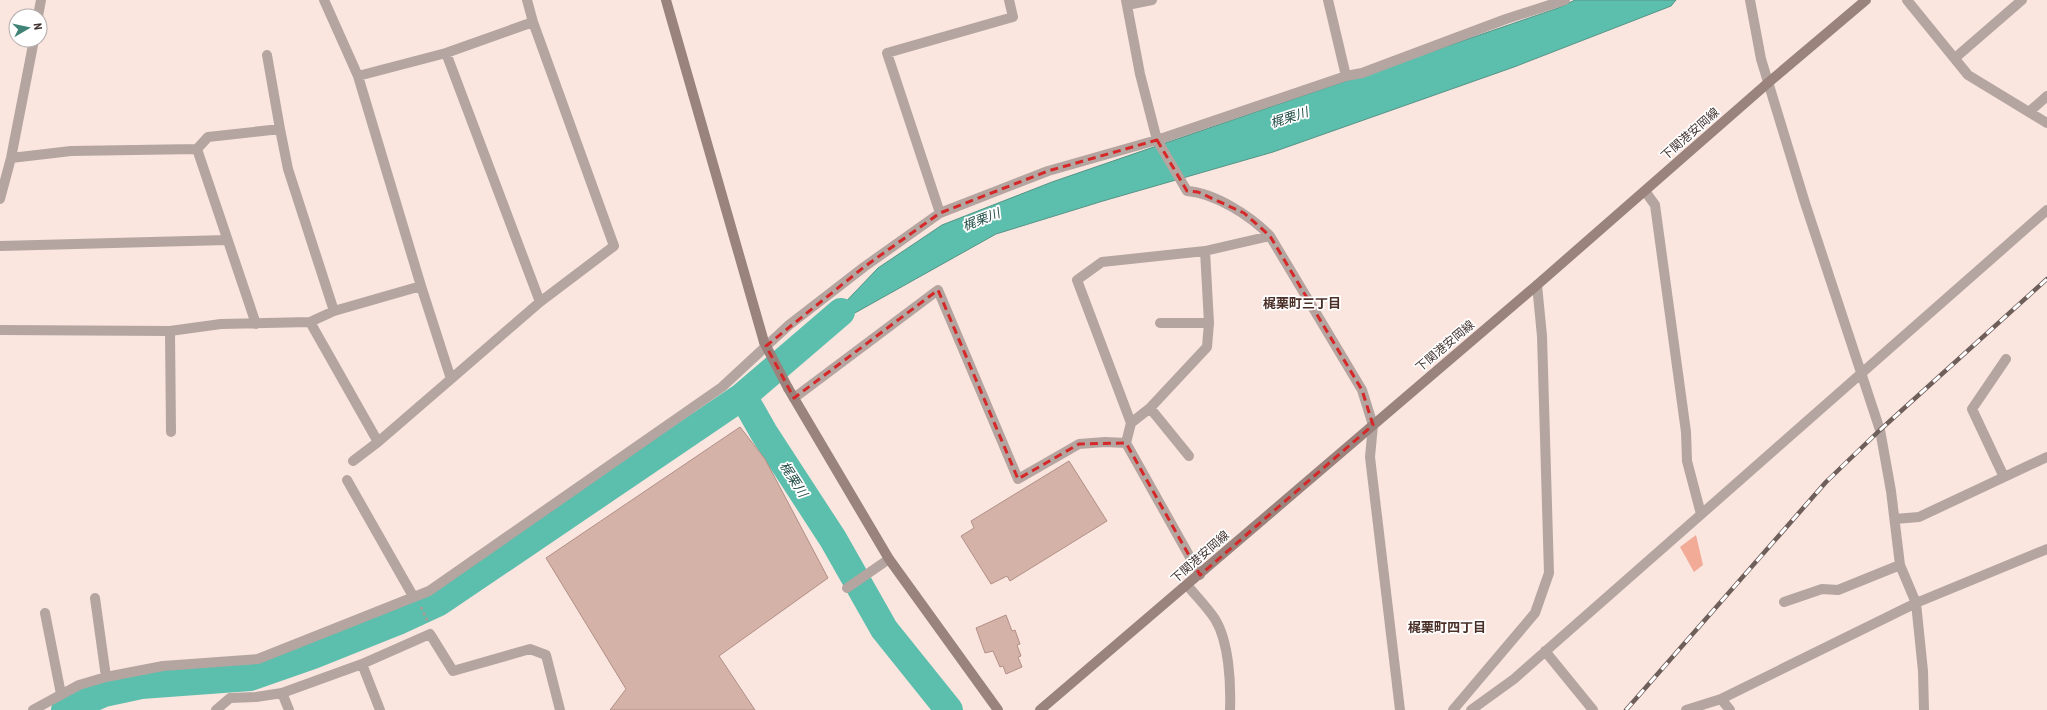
<svg xmlns="http://www.w3.org/2000/svg" width="2047" height="710" font-family="'Roboto Condensed','Noto Sans JP',sans-serif">
<style>
.green{fill:#f1ab97}
.water{fill:#5cbeac;stroke:#549486}
.lines{fill:none;stroke-linecap:round;stroke-linejoin:round}
.river{stroke:#5cbeac;stroke-width:28}
.building{fill:#d5b2a8;stroke:#b19087}
.path{stroke:#ac9a95;stroke-width:2.5;stroke-dasharray:3 3;stroke-linecap:butt}
.street{stroke:#b4a5a0;stroke-width:10}
.secondary{stroke:#99837c;stroke-width:10}
.rail-casing{stroke:#6f5f5a;stroke-width:4.5}
.rail{stroke:#fff;stroke-width:3;stroke-dasharray:9;stroke-linecap:butt}
.secondary-bridge{stroke:#99837c;stroke-width:10}
.marked{fill:none;stroke:#d62828;stroke-width:3;stroke-dasharray:8 5;stroke-linejoin:round}
.labels{text-anchor:middle;stroke-width:3.5;stroke-linejoin:round;paint-order:stroke}
.street-label{font-size:12px;fill:#40322e;stroke:#fff}
.water-label{font-size:13px;font-style:italic;fill:#244f47;stroke:#fff}
.neighbourhood-label{font-size:13px;font-weight:bold;fill:#4a2f27;stroke:#fff}
</style>
<rect width="100%" height="100%" fill="#fbe5df"/>
<path class="green" d="M1696,535l7,30 -9,7 -14,-25z"/>
<path class="water" d="M1575,0h101l-5,6 -157,61 -241,85 -170,49 -107,33 -184,103 66,-69 64,-43 110,-43 506,-174z"/>
<g class="lines">
<path class="river" d="M743,396l21,37 69,106 51,90 65,81
M65,710l39,-17 37,-8 109,-8 63,-22 85,-34 41,-19 304,-206 98,-84"/>
</g>
<path class="building" d="M740,427l25,32 63,119 -109,78 36,54h-145l16,-21 -80,-131z
M1069,461l38,60 -97,60 -3,-5 -16,8 -30,-48 13,-8 -3,-7z
M1006,615l6,16 3,-1 5,14 -3,1 4,11 -3,1 4,10 -16,7 -3,-8 -3,1 -7,-16 -8,2 -9,-25z"/>
<g class="lines">
<path class="path" d="M421,607l7,15"/>
<path class="street" d="M324,0l34,76 63,210 30,93 89,-77 74,-56 -81,-224 -6,-22
M1126,0l14,74 17,66 30,51c28,2 64,25 83,45l92,154 11,35 -3,32 30,253
M1328,0l18,76
M1750,0l11,59 44,144 75,227 11,61 9,74 16,38 7,68 1,39
M1907,0l61,75 79,48
M1127,5l25,-5
M38,16l3,-16
M446,53l94,249
M267,55l13,74
M1955,58l67,-58
M358,76l88,-23 87,-31
M2029,112l18,-16
M197,149l11,-12 72,-8 8,40 46,142
M11,158l60,-7 126,-2 59,175
M1645,191l10,14 31,227 1,29 14,53
M0,199l11,-41 23,-118
M940,213l-53,-160 126,-36 -4,-17
M0,246l227,-6
M310,322l68,120 73,-63
M1160,323h49
M0,330l170,1 51,-7 89,-2 24,-11 87,-25
M170,331l1,101
M794,398l144,-108 80,189 61,-35 26,-2 21,1 5,-20 -54,-143 25,-18 103,-11 65,-15
M1150,408l39,48
M1131,423l19,-15 57,-61 2,-24 -4,-72
M1126,443l74,132
M353,461l25,-19
M2004,477l-32,-68 34,-50
M347,480l66,116
M1895,519l24,-2 128,-60
M1187,585c9,11 20,22 28,34 14,23 16,64 15,91
M847,588l42,-29
M95,598l11,79
M1784,602l38,-13 16,1 62,-25
M45,613l16,81
M1545,651l48,59
M362,664l18,46
M282,693l7,17
M1721,699l9,11
M33,710l46,-25 27,-8 57,-11 95,-7 171,-68 293,-204 67,-62 75,-58 76,-54 108,-42 109,-31 189,-64 16,-3 144,-54 59,-19
M216,710l14,-12 26,-1 26,-4 80,-29 68,-30 23,37 77,-22 16,6 14,55
M1453,710l82,-97 14,-40 -7,-237 -5,-51
M1471,710l43,-31 533,-469
M1686,710l35,-11 195,-96 131,-54"/>
<path class="secondary" d="M666,0l98,342
M788,388l101,171 109,151
M1040,710l497,-425 232,-203 97,-82"/>
<g class="rail-casing">
<path id="rail" d="M1626,710l200,-228 54,-52 167,-151"/>
</g>
<use href="#rail" class="rail"/>
<path class="secondary-bridge" d="M764,342l24,46"/>
</g>
<path class="marked" d="M1157,140l30,51 11,1 46,21 26,23 92,154 11,35 -173,150 -74,-132 -47,1 -61,35 -80,-189 -144,108 -28,-52 98,-79 76,-54 108,-42z"/>
<g class="labels">
<g class="street-label">
<text transform="translate(1690 134) rotate(-41)" y="4">下関港安岡線</text>
<text transform="translate(1445 346) rotate(-40)" y="4">下関港安岡線</text>
<text transform="translate(1200 557) rotate(-41)" y="4">下関港安岡線</text>
</g>
<g class="water-label">
<text transform="translate(1289 117) rotate(-18)" y="5">梶栗川</text>
<text transform="translate(981 219) rotate(-21)" y="5">梶栗川</text>
<text transform="translate(794 479) rotate(57)" y="5">梶栗川</text>
</g>
<g class="neighbourhood-label">
<text x="1302" y="308">梶栗町三丁目</text>
<text x="1447" y="632">梶栗町四丁目</text>
</g>
</g>
<g transform="translate(28 28) rotate(81)"><circle r="19" fill="#ffffff" stroke="#b3adab"/>
<path d="M0-3L7 15L0 10L-7 15Z" fill="#3f8377"/>
<text y="-6" font-size="11" font-weight="bold" text-anchor="middle" fill="#40322e">N</text>
</g>
</svg>
